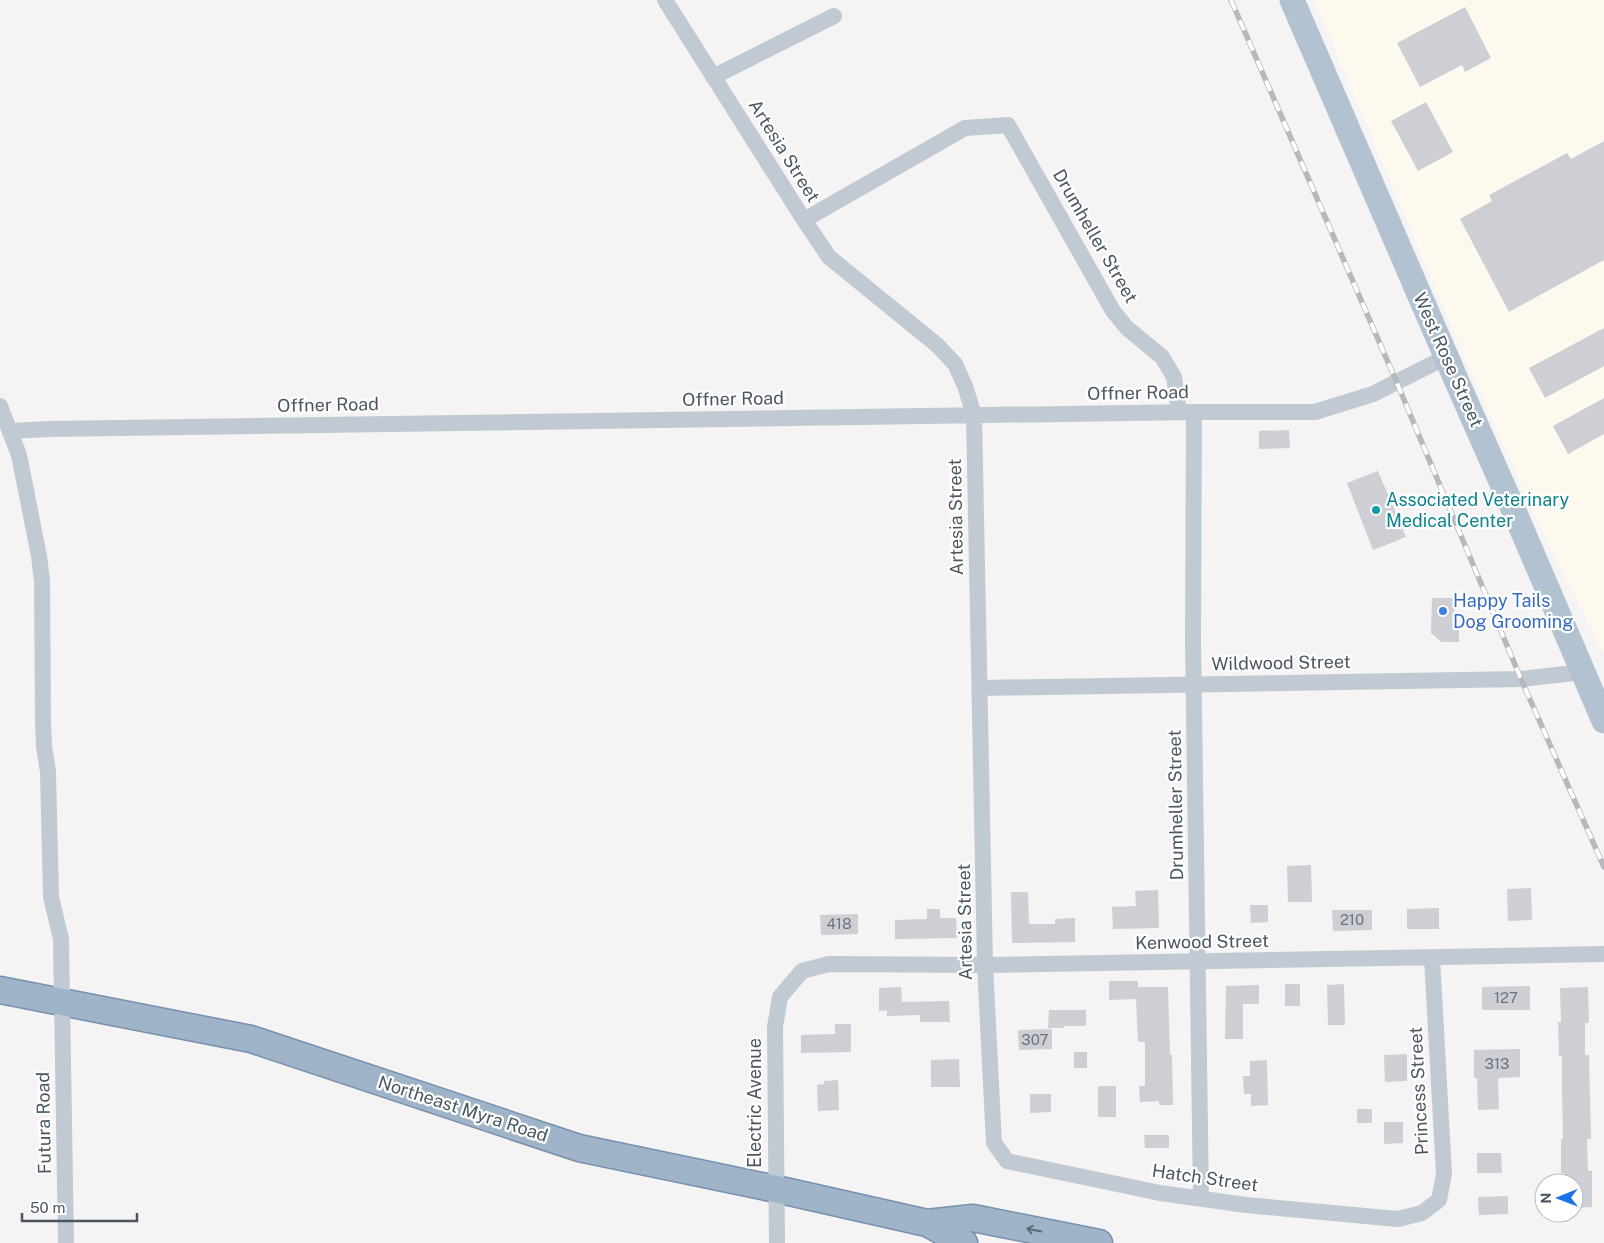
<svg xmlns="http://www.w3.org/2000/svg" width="1604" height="1243" font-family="'Public Sans',sans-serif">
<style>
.commercial{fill:#fdf9ef}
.building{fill:#cdcfd5}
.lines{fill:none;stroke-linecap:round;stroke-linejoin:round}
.trunk-casing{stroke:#7690ad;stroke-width:29}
.minor{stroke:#c1cad2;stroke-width:16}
.primary{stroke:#b3c2d1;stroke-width:25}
.trunk{stroke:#9fb4c9;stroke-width:26}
.rail-casing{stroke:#b5b8bd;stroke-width:5.5}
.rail{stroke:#fff;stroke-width:4;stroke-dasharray:11;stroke-linecap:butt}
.oneway{stroke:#5b6976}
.culture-dot{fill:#0f9aa8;stroke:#fff;stroke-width:2}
.shop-dot{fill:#3f7fe0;stroke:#fff;stroke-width:2}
.labels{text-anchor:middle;stroke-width:4.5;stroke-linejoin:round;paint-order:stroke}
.number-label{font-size:15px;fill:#6b747e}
.street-label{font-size:18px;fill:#4a5661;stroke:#fff}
.culture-label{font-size:18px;fill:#0d838f;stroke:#fff;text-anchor:start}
.shop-label{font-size:18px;fill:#366cbe;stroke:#fff;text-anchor:start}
</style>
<rect width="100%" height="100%" fill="#f5f3f3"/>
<path class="commercial" d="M1314,0h290v654l-64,-127 -80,-179z"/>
<path class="building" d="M1465,7l26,51 -26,14 -3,-7 -42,22 -23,-44z
M1426,102l27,50 -35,19 -27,-50z
M1604,141v119l-95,52 -49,-93 32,-18 -3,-6 78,-42 4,6z
M1604,328v38l-59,32 -16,-30z
M1604,398v36l-36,20 -15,-28z
M1289,430l1,18 -31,1v-18z
M1378,471l28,66 -33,13 -26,-67z
M1432,598h22l1,27 4,2v15h-18l-10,-9z
M1311,865l1,37h-24l-1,-36z
M1531,888l1,32 -24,1 -1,-32z
M1158,890l1,38 -46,1 -1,-22 24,-1 -1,-15z
M1011,892h17l1,32h26v-5l20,-1v24l-63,1z
M1250,905h18v17l-17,1z
M1439,908v21h-32v-20z
M927,909h13v9h16l1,20 -62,1v-19l32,-1z
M1332,910h40v20l-39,1z
M858,914v20l-37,1 -1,-20z
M1109,981h29v6h30l2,68h2l1,50h-14v-4l-19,1 -1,-16h6v-44h-7l-2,-43 -27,1z
M1285,984h15v22h-15z
M1344,984l1,41h-17l-1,-40z
M1259,985v19h-16v35h-18l1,-53z
M1530,986v24h-48v-23z
M901,987l1,15 47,-1 1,21h-30v-7l-33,1v-6l-8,1v-23z
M1588,987l1,36h-4v32h4l2,84h-4l1,32h4v36l-18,1v-25h-10v-10h-3v-34h2l-1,-48v-35h-3l-1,-34h3l-1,-34z
M1049,1010h37v16h-22v2h-16z
M835,1024h16v28l-50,1v-18l34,-1z
M1052,1029v20l-33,1 -1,-20z
M1520,1049v28l-22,1 1,31 -21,1 -1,-32h-3v-28z
M1074,1052h13v16h-13z
M1407,1054v27l-22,1 -1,-27z
M959,1059l1,28h-29v-27z
M1267,1060l1,45 -17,1v-12h-7l-1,-18h7v-15z
M838,1080l1,30 -21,1 -1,-26 7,-1v-3z
M1098,1086h18v31h-18z
M1030,1094h21v18l-21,1z
M1357,1109h15v14h-15z
M1384,1122h19v21l-19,1z
M1144,1135h25v13h-24z
M1477,1153h24l1,20h-25z
M1508,1196v18l-29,1 -1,-18z"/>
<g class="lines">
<g class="trunk-casing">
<path id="trunk" d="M0,990l251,49 328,109 197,41 151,34 37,20
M927,1223l46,-5 126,25"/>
</g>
<path class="minor" d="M665,0l139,220 25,37 108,88 18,19 10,22 9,29 11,550 9,178 13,18 153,32 86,12 152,14 24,-6 17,-13 5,-26 -12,-216
M713,77l121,-61
M804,220l161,-92 43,-3 105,186 14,17 35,29 12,20 5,35
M0,406l19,49 20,101 3,25 1,143 1,22 4,26 3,125 10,42 5,304
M1194,412l-1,229 8,558
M10,431l40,-2 1144,-17h121l58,-18 73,-37
M980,688l541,-9 62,-7
M777,1243l-2,-216 5,-30 22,-26 27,-7 156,1 619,-11"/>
<path class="primary" d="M1292,0l166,384 56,127 90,210"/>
<use href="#trunk" class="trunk"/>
<g class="rail-casing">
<path id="rail" d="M1231,0l166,383 124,296 83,188"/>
</g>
<use href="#rail" class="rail"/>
</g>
<defs><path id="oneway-shaft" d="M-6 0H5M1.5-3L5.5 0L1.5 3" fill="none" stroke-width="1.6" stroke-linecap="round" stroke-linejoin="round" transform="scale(1.25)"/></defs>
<use class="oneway" href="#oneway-shaft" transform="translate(1034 1230) rotate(-169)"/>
<circle class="culture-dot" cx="1376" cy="510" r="5"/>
<circle class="shop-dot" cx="1443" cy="611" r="5"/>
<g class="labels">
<g class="number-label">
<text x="1352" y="925">210</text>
<text x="839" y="929">418</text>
<text x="1506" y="1003">127</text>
<text x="1035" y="1045">307</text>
<text x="1497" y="1069">313</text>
</g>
<g class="street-label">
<text transform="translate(784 151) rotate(58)" y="6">Artesia Street</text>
<text transform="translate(1095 236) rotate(60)" y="6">Drumheller Street</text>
<text transform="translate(1448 360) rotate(66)" y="6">West Rose Street</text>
<text transform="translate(1138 393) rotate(-1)" y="6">Offner Road</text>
<text transform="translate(733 399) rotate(-1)" y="6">Offner Road</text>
<text transform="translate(328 405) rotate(-1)" y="6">Offner Road</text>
<text transform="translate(956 517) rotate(-91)" y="6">Artesia Street</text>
<text transform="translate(1281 663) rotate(-1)" y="6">Wildwood Street</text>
<text transform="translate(1176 805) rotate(-91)" y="6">Drumheller Street</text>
<text transform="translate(965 922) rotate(-91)" y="6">Artesia Street</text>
<text transform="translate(1202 942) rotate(-1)" y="6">Kenwood Street</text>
<text transform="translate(1419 1091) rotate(-93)" y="6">Princess Street</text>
<text transform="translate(755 1103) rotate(-90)" y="6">Electric Avenue</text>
<text transform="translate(463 1109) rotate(18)" y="6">Northeast Myra Road</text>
<text transform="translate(44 1123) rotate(-91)" y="6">Futura Road</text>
<text transform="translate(1205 1178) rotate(8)" y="6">Hatch Street</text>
</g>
<g class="culture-label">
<text x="1386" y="506">Associated Veterinary<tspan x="1386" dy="21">Medical Center</tspan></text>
</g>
<g class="shop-label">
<text x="1453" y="607">Happy Tails<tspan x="1453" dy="21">Dog Grooming</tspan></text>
</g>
</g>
<g transform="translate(1559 1198) rotate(269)"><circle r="24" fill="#ffffff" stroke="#b7bbc0"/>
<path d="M0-4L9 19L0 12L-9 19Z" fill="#1a73e8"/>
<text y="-8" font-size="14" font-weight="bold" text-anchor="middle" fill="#4a5661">N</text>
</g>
<path d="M22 1213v8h115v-8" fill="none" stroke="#4a5661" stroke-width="2.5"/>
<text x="30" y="1213" font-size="15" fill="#4a5661" stroke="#ffffff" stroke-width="4" paint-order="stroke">50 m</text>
</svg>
